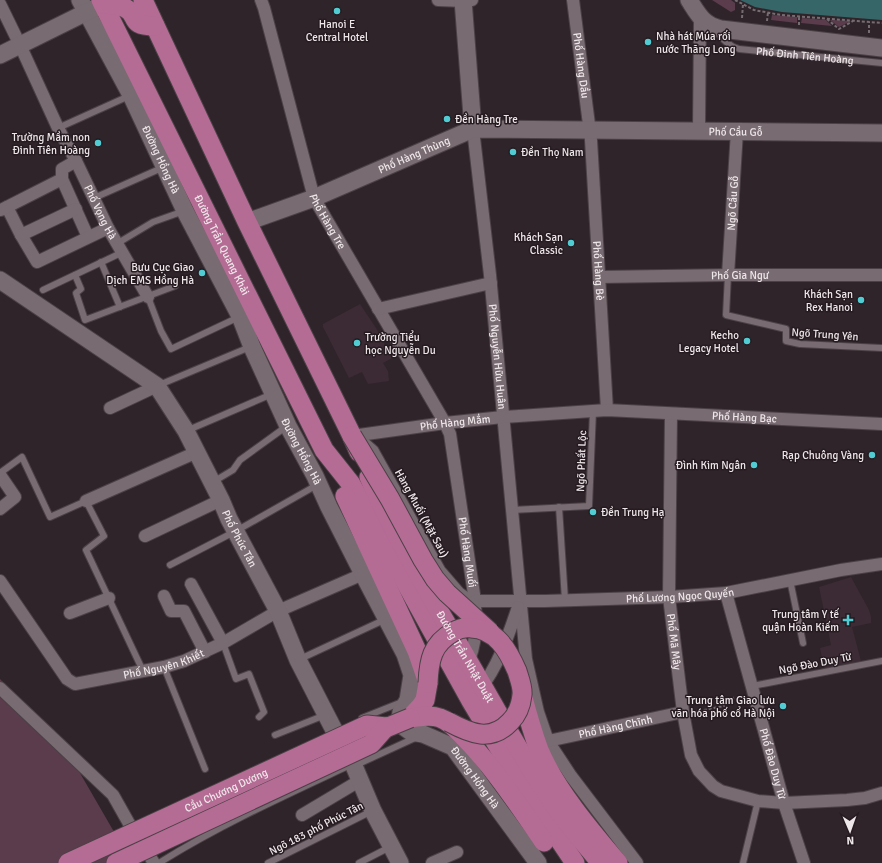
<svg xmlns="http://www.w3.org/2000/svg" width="882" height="863" font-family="Signika,sans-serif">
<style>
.built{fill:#3c2b34}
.green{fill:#5b3c4c}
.water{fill:#376669}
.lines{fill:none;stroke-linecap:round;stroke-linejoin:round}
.lane-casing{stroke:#4b4146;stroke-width:8}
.street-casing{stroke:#4b4146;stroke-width:14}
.secondary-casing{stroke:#4b4146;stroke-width:19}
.primary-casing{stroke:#4b4146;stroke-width:21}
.path{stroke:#766d72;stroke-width:2;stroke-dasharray:3 2;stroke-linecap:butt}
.lane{stroke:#786b71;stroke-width:6}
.street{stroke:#786b71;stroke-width:12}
.secondary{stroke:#786b71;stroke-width:17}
.primary{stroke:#b46b94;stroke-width:19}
.primary-bridge-casing{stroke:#4b4146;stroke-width:21;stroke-linecap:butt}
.primary-bridge{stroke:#b46b94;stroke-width:19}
.poi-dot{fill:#51ccd3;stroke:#251b20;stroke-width:1.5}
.labels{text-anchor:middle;stroke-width:3;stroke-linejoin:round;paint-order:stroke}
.poi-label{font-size:11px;fill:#eee7ea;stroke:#251b20;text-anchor:end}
.street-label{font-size:11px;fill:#eee7ea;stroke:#251b20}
</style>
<rect width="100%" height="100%" fill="#2f242a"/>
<path class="built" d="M360,304l16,24 16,30 -9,5 5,8 1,10 -21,3 -6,-12 -13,6 -26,-51v-3z
M851,577l18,33 2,7v6l-19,4 9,34 -37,7 -4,-20 11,-3 -12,-58z"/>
<path class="green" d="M712,0h19l4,3v7l-4,2z
M772,15l25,2v6l-26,-3z
M802,18l24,2 6,6 -31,-3z
M830,20h1l20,1 -12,6z
M0,679l69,75 63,109h-132z"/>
<path class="water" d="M740,0h142v20l-100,-8 -27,-5z"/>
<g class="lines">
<g class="lane-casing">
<g id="lane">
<path id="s1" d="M716,31c7,9 13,15 23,18l143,14"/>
<path d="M58,128l71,-32"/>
<path d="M94,198l70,-31"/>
<path d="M118,243l35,-21 31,-11"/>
<path d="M101,262l19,45"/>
<path d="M75,275l6,14 -5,4 9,27 90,-34"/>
<path d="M728,275l-2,40 60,14v12l14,3 82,4"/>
<path d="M43,290l80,-38"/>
<path d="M148,297l13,34 10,18 68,-32"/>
<path d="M159,385l91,-38"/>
<path d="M186,431l86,-37"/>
<path d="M359,439l8,3 8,7 67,120 19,22 13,9"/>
<path d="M0,473l22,-16 28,60 36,-16 18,35 -18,14 57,121"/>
<path d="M213,482l20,-12 7,-10 47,-34"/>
<path d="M559,507l6,93"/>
<path d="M512,510l77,-4 4,-95"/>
<path d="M170,565l66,-34 81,-46"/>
<path d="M790,580l13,63"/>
<path d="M223,643l13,36 13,-5 15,38 -5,5"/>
<path d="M300,659l86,-40"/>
<path d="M164,667l41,102"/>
<path d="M752,686l130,-25"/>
<path d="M362,718l40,-16"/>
<path d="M275,735l50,-20"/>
<path d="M159,863c59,-37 123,-66 187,-96l8,-1 63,-29"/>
<path d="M268,863l104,-52"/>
<path d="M359,863l31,-16"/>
<path d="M743,863l15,-62"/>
</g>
</g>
<g class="street-casing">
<g id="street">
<path id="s2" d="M261,0l3,8 50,190 131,225 5,11 25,167c1,21 2,44 -8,63"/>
<path d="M438,0l25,1 9,-1"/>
<path id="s3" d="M573,0l18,140 16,270"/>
<path id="s4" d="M0,4l20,41 38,83 18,33 32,67 40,69"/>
<path id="s5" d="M473,129l17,146 36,384 12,53 10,29 23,35 66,87"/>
<path d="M699,130l1,-113"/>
<path d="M62,179l26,58"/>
<path d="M7,207l14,28 16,27 71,-34"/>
<path d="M1,210l61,-31v-10l14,-8"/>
<path d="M21,235l55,-26"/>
<path id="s6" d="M728,275l9,-144"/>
<path id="s7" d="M599,277l129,-2h154"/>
<path d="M378,309l113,-26"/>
<path d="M110,408l47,-22"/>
<path id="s8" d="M671,414l-2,183 14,115 8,43 8,16 14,15 8,5 37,10 26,2 63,-3 18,-2 17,-5"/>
<path id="s9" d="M352,436l93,-13 58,-6 104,-7 275,14"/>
<path d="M0,475l15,22 -15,12"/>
<path d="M86,501l111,-49"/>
<path d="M145,536l76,-36"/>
<path id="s10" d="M0,581l67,98 8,5 89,-17 20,-6 39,-18 55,-32 85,-37"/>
<path d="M191,584l32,59"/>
<path id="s11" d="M726,593l58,210 20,60"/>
<path d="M164,596l7,15h13l21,41"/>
<path id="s12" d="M475,601h70l124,-4 57,-4 115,-23 41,-6"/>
<path d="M70,613l39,-15"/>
<path d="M0,688l113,107 18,32 23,36"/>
<path d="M480,689c19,-24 28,-53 38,-82"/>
<path id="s13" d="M548,741l135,-29"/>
<path d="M302,815l52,-31 6,-6"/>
<path d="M432,863l25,-11"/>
</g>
</g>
<g class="secondary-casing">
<g id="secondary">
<path id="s14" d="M80,0l51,95 54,116 55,105 12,31 36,79 27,50 14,31 34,67 42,80 7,21 -4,25 -7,12 -1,6 4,9 7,5 12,2 30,13 85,116"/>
<path d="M463,0l10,129"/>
<path d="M689,0c9,14 14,25 32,29l161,19"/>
<path d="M0,55l95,-47"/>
<path id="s15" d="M247,222l67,-24 159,-69 409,4"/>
<path id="s16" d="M0,280l157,106 29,45 35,69 8,19 49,92 20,49 36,70 20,36 19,45 27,52"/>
</g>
</g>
<g class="primary-casing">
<g id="primary">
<path id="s17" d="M101,0l223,450 27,34 120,217 40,67 64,95"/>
<path d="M143,0l104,222 105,214 7,16"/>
<path d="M103,4c7,1 16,1 22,4 15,7 2,18 30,18"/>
<path id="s18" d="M369,477c28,64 64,123 99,184 26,44 50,90 79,133 16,25 35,47 54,69"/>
<path d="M345,496l72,155 11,32 -3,17 -4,6 -11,12"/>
<path d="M522,694c5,19 10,37 17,56 17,40 51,80 79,113"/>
<path d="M410,718c10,-1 20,-4 30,0 9,3 15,10 22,17 32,32 57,71 82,107"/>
</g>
</g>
<path class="path" d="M735,0l19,10 27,5 101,8
M742,18l1,-14
M827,19l12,10 14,-8
M767,21l1,-9
M799,25v-9
M869,33v-11
M694,712l30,-6 -1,-6 20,-4"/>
<use href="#lane" class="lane"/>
<use href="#street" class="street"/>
<use href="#secondary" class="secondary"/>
<use href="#primary" class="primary"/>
<g class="primary-bridge-casing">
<g id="primary-bridge">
<path d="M352,436l38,63 33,61 12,19 12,14 43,39"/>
<path d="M428,683c1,-23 4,-39 25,-51 5,-3 12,-5 18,-4 25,1 37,22 46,43 2,7 6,16 5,24 -1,10 -5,20 -12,27 -19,20 -39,12 -61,0"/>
<path d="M376,732l34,-14"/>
<path id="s19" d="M68,863l299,-138 19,2"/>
<path d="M116,863l255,-119 15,-17"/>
</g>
</g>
<use href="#primary-bridge" class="primary-bridge"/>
</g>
<g class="poi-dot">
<circle cx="337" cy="11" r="4"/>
<circle cx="648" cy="42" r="4"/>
<circle cx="447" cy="119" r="4"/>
<circle cx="98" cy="143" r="4"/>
<circle cx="513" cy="152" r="4"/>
<circle cx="571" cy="243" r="4"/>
<circle cx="202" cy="273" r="4"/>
<circle cx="861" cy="300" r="4"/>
<circle cx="747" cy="341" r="4"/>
<circle cx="357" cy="343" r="4"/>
<circle cx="872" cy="455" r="4"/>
<circle cx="754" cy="465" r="4"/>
<circle cx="593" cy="512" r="4"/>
<path d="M846 614h4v4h4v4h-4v4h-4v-4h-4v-4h4z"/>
<circle cx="783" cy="706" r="4"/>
</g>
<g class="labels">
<g class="poi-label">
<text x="337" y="28" text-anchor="middle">Hanoi E<tspan x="337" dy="13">Central Hotel</tspan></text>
<text x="656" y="40" text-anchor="start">Nhà hát Múa rối<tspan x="656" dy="13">nước Thăng Long</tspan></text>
<text x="455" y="123" text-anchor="start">Đền Hàng Tre</text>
<text x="90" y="141">Trường Mầm non<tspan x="90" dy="13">Đinh Tiên Hoàng</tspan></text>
<text x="521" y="156" text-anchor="start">Đền Thọ Nam</text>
<text x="563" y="241">Khách Sạn<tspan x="563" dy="13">Classic</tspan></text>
<text x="194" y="271">Bưu Cục Giao<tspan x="194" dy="13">Dịch EMS Hồng Hà</tspan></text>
<text x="853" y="298">Khách Sạn<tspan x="853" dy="13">Rex Hanoi</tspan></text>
<text x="739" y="339">Kecho<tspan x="739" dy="13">Legacy Hotel</tspan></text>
<text x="365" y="341" text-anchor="start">Trường Tiểu<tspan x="365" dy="13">học Nguyễn Du</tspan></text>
<text x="864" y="459">Rạp Chuông Vàng</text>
<text x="746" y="469">Đình Kim Ngân</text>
<text x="601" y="516" text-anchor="start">Đền Trung Hạ</text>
<text x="839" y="618">Trung tâm Y tế<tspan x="839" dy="13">quận Hoàn Kiếm</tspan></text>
<text x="775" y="704">Trung tâm Giao lưu<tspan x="775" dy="13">văn hóa phố cổ Hà Nội</tspan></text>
</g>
<g class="street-label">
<text dy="4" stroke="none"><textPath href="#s1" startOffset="96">Phố Đinh Tiên Hoàng</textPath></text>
<text dy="4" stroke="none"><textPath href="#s3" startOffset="66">Phố Hàng Dầu</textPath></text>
<text dy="4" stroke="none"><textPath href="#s15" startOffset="507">Phố Cầu Gỗ</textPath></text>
<text dy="4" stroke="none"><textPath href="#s15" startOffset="180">Phố Hàng Thùng</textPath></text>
<text dy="4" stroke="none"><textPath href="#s14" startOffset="179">Đường Hồng Hà</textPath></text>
<text dy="4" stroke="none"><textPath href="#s6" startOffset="72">Ngõ Cầu Gỗ</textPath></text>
<text dy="4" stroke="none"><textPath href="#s4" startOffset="231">Phố Vọng Hà</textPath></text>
<text dy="4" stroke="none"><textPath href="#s2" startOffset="232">Phố Hàng Tre</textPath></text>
<text dy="4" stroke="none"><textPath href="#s17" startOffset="273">Đường Trần Quang Khải</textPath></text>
<text dy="4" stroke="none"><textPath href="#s3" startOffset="272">Phố Hàng Bè</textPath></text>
<text dy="4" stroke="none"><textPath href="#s7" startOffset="141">Phố Gia Ngư</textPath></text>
<text transform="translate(825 334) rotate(4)" y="4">Ngõ Trung Yên</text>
<text dy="4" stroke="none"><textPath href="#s5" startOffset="229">Phố Nguyễn Hữu Huân</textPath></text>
<text dy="4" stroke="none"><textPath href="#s9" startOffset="394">Phố Hàng Bạc</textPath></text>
<text dy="4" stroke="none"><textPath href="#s9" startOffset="104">Phố Hàng Mắm</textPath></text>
<text dy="4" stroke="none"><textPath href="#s14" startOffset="503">Đường Hồng Hà</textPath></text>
<text transform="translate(581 461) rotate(-88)" y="4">Ngõ Phất Lộc</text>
<text transform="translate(422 513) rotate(61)" y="4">Hàng Muối (Mặt Sau)</text>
<text dy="4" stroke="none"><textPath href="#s16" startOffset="363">Phố Phúc Tân</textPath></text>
<text dy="4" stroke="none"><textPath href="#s2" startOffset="597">Phố Hàng Muối</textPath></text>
<text dy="4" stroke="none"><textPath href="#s12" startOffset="205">Phố Lương Ngọc Quyến</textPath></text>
<text dy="4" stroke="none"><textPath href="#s8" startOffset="228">Phố Mã Mây</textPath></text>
<text dy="4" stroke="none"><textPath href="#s18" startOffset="204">Đường Trần Nhật Duật</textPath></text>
<text dy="4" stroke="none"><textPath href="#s10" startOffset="219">Phố Nguyên Khiết</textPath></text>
<text transform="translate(815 663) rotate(-11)" y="4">Ngõ Đào Duy Từ</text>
<text dy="4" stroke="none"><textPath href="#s13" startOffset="69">Phố Hàng Chĩnh</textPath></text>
<text dy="4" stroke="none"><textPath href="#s11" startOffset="177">Phố Đào Duy Từ</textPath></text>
<text dy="4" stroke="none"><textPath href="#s14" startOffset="899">Đường Hồng Hà</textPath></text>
<text dy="4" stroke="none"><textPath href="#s19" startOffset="174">Cầu Chương Dương</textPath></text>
<text transform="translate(316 828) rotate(-27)" y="4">Ngõ 183 phố Phúc Tân</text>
</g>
</g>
<g transform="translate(850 831) rotate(178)" stroke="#251b20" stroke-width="3" paint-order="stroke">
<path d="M0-3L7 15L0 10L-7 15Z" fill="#eee7ea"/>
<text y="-6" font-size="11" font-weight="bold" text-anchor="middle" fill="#eee7ea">N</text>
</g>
</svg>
